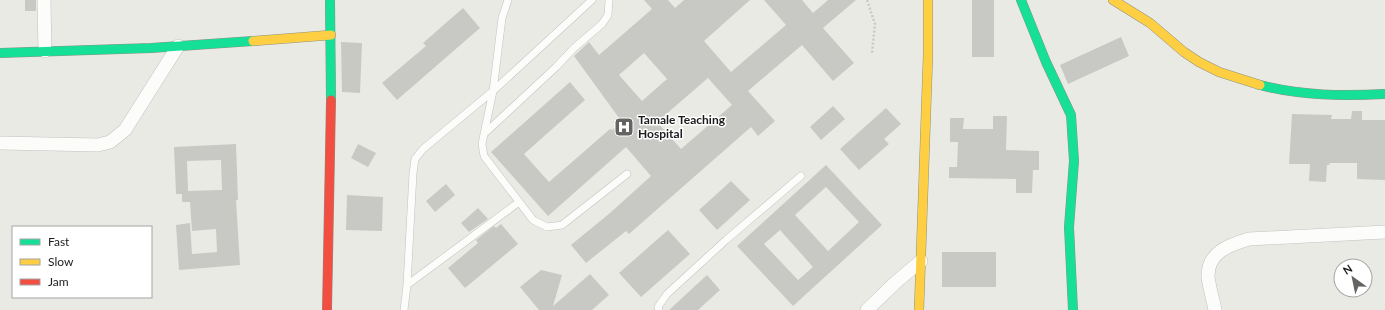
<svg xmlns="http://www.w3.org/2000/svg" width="1385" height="310" font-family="Lato,sans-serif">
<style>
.building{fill:#c8c8c5;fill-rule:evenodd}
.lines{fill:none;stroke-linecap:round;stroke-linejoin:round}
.lane-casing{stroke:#c1c1bf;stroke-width:8}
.street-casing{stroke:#c1c1bf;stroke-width:14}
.fast-casing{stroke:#8e9280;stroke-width:10}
.slow-casing{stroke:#8e9280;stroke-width:10}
.jam-casing{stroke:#8e9280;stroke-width:10}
.path{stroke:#cfc7c3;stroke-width:2.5;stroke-dasharray:2 2;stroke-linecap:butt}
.lane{stroke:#fcfcfb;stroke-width:7}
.street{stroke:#fcfcfb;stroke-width:13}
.fast{stroke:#16e098;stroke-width:9}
.slow{stroke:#ffcf43;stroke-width:9}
.jam{stroke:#f24e42;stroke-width:9}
.labels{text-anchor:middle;stroke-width:3;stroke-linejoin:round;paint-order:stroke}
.poi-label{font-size:12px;font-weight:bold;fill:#1c1c1c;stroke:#fff;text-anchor:start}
</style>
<rect width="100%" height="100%" fill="#eaeae5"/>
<path class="building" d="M25,0h11v11h-11z
M644,0h24l7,8 9,-8h66l-46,41 27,31 55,-47 -22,-25h38l11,13 15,-13h28l-33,28 31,35 -21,18 -31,-36 -54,46 27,30 -17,15 -7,-9 -122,107 -3,-3 -40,32 -15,-18 39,-32 41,-37 -25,-29 -78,69 -57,-64 79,-70 15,18 -61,54 25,28 61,-53 2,1 10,-8 -48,-66 15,-14 10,13 53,-46zM644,53l23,26 -25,22 -23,-26zM708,78l24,27 -51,44 -24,-27z
M972,0h22v57h-22z
M463,8l17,20 -83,72 -15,-17 44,-37 -3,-3z
M1121,37l8,19 -61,28 -8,-19z
M341,42l21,1 -2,50 -18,-1z
M833,106l12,13 -24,21 -11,-13z
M886,108l15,16 -17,15 5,5 -30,26 -19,-21z
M1352,111h10v9h23v60l-28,-1v-16h-27l-1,2h-2l-1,17 -17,-1 1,-17h-21l3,-50 40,1 -1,4h20z
M993,116h14l-1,34 33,1v19h-6l-1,23h-16v-14l-67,-1v-11h8l1,-25h-8v-24h14l-1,11h30z
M236,144l2,56h-2l4,65 -61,5 -3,-45 14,-2 2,31 25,-2 -1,-23 -24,2 -2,-29h-8v-8h-6l-2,-47zM221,160l1,30 -34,1 -1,-30z
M358,144l18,9 -8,14 -17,-9z
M826,165l56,60 -89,81 -56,-60zM826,187l33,35 -31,29 -33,-36zM780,230l33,37 -15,13 -34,-36z
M731,181l19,19 -33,30 -18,-20z
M446,184l9,11 -20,17 -9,-11z
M347,195l36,2 -1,34 -36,-1z
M478,208l10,11 -19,13 -8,-9z
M501,224l17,20 -53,44 -17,-20 30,-25 -2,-3 18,-14 2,2z
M668,230l22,24 -49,43 -22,-24z
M942,252h54v35h-54z
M541,270l21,5 -9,31 37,-32 19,21 -17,15h-53l-19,-23z
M707,275l13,15 -22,20h-29z"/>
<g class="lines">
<g class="lane-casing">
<path id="lane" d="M609,0l-1,15 -6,9 -28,24 -18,19 -72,67 -2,10 2,12 49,64 14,7 15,-2 65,-51
M484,134l9,-43 9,-73 6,-18
M407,285l112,-83
M404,310l3,-25 6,-112 2,-14 8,-10 70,-58 99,-91
M659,310l-1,-3 9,-13 59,-54 75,-64"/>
</g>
<g class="street-casing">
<path id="street" d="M44,0l1,51
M0,143l98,2 12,-3 15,-12 53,-84
M867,310l29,-28 25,-21
M1215,310c-2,-11 -6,-23 -7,-34 0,-24 21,-31 41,-37l136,-7"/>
</g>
<g class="fast-casing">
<path id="fast" d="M330,0l1,100
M1021,0l25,62 25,53 3,46 -5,66 4,83
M0,53l151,-5 102,-7
M1260,85c41,11 84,11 125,9"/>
</g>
<g class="slow-casing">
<path id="slow" d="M1113,0l37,23 34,29 15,10 20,10 41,13
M253,41l78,-6
M919,310l9,-255v-55"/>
</g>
<g class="jam-casing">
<path id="jam" d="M327,310l4,-210"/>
</g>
<path class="path" d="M867,0l8,24 -3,29"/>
<use href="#lane" class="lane"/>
<use href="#street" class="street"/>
<use href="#fast" class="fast"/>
<use href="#slow" class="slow"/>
<use href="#jam" class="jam"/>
</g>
<defs>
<g id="hospital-square" transform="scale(1)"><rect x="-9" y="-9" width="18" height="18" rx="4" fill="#646462" stroke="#fff"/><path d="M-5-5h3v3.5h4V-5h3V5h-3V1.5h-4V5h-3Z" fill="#fff"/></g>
</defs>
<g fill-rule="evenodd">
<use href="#hospital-square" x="624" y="127"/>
</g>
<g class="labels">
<g class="poi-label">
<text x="638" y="124">Tamale Teaching<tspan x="638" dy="14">Hospital</tspan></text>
</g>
</g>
<rect x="12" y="226" width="140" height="72" fill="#ffffff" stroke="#a4a4a4"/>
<rect x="20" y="239" width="20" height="6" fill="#16e098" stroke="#a4a4a4"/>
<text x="48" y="246" font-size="12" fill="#1c1c1c">Fast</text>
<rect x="20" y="259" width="20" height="6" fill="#ffcf43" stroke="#a4a4a4"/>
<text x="48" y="266" font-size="12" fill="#1c1c1c">Slow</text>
<rect x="20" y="279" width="20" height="6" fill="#f24e42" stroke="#a4a4a4"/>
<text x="48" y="286" font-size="12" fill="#1c1c1c">Jam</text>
<g transform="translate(1353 278) rotate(327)"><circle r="19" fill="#ffffff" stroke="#a4a4a4"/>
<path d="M0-3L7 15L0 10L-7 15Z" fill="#646462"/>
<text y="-6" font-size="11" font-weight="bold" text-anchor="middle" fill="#1c1c1c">N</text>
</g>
</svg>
